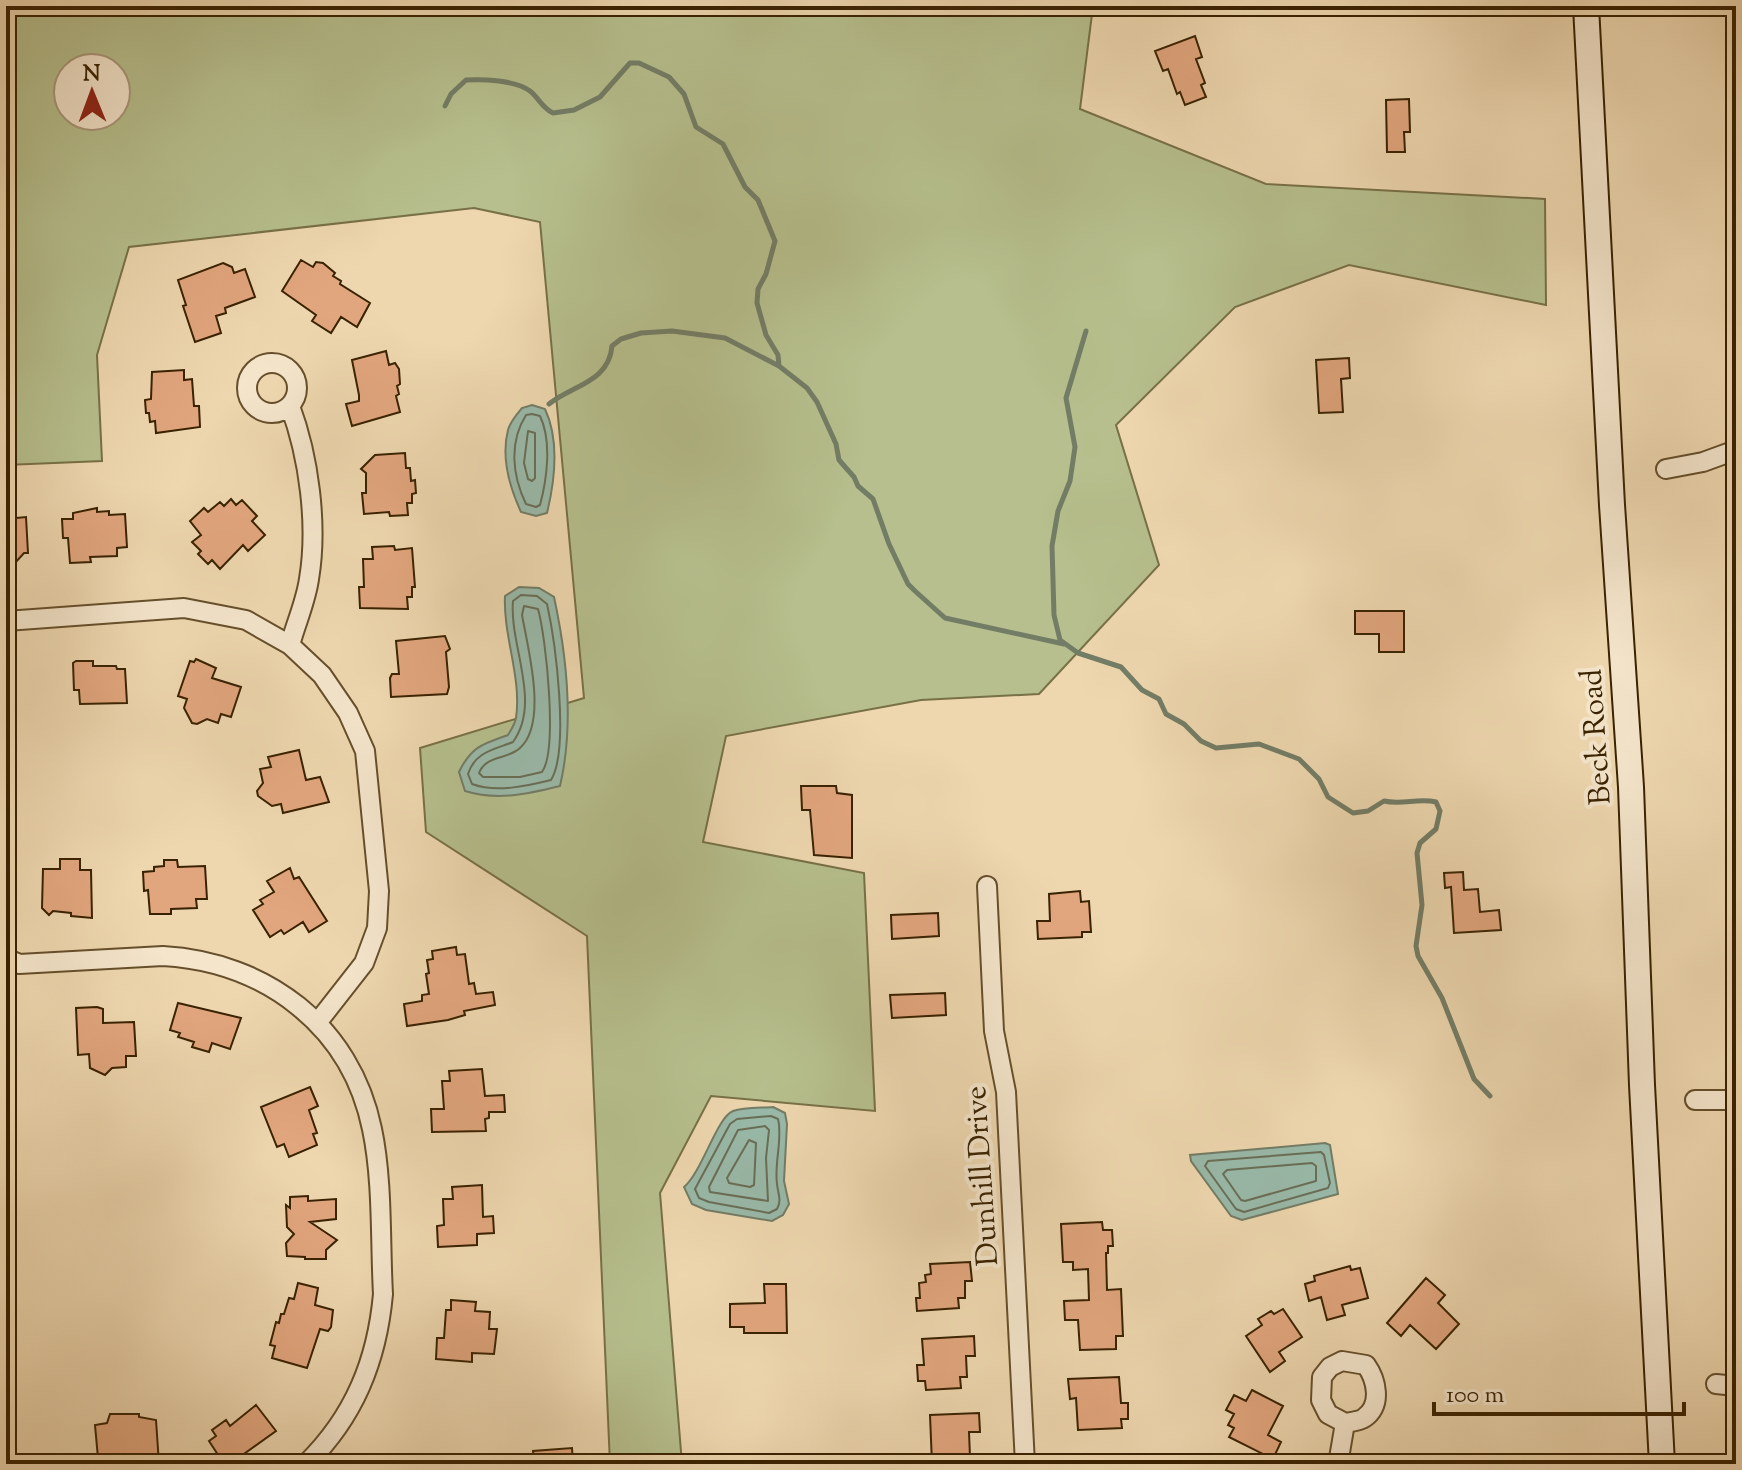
<svg xmlns="http://www.w3.org/2000/svg" width="1742" height="1470" font-family="'Sorts Mill Goudy',serif">
<style>
.green{fill:#b6bf8d;stroke:#787047;stroke-width:2;fill-rule:evenodd}
.water{fill:#99baaa;stroke:#737d66;stroke-width:2}
.lines{fill:none;stroke-linecap:round;stroke-linejoin:round}
.shore{stroke:#696e56;stroke-width:2}
.stream{stroke:#737d66;stroke-width:5}
.building{fill:#e2a67e;stroke:#392201;stroke-width:2}
.street-casing{stroke:#664f2c;stroke-width:22}
.secondary-casing{stroke:#392201;stroke-width:28}
.street{stroke:#f4e5cb;stroke-width:18}
.secondary{stroke:#f4e5cb;stroke-width:24}
.labels{text-anchor:middle;stroke-width:8;stroke-linejoin:round;paint-order:stroke}
.street-label{font-size:30px;fill:#392201;stroke:#f4e5cb}
</style>
<rect width="100%" height="100%" fill="#eed7af"/>
<filter id="stains"><feTurbulence type="fractalNoise" baseFrequency=".0025" numOctaves="4"/><feColorMatrix values="0 0 0 0 .2 0 0 0 0 .09 0 0 0 0 .02 0 0 0 .5 -.17"/></filter>
<radialGradient id="worn" r=".72"><stop offset=".6" stop-color="#630" stop-opacity="0"/><stop offset="1" stop-color="#630" stop-opacity=".3"/></radialGradient>
<path class="green" d="M6,6h1087l-13,103 186,75 279,15 1,106 -197,-40 -114,42 -119,118 43,140 -120,129 -118,6 -195,36 -23,106 161,31 11,238 -164,-15 -51,97 22,271h-72l-23,-528 -161,-104 -6,-84 164,-50 -44,-476 -66,-14 -345,39 -32,108 5,106 -96,4zM68,68h48v48h-48z"/>
<path class="water" d="M532,405l13,4c15,32 10,71 2,104l-11,3 -15,-4c-11,-24 -20,-55 -13,-82 2,-8 9,-16 14,-22z
M519,587l20,1 15,9c13,60 20,129 6,189 -32,8 -63,15 -95,5l-6,-19c12,-25 23,-28 49,-37 3,-5 7,-11 8,-17 6,-40 -13,-82 -11,-122z
M773,1107l12,6 2,11 -3,57 5,23 -6,11 -11,6 -66,-11 -14,-6 -8,-17c18,-15 33,-70 49,-76 11,-4 28,-3 40,-4z
M1325,1143l5,2 8,49 -96,26 -11,-4 -40,-55 -1,-6z"/>
<g class="lines">
<path class="shore" d="M532,414l8,2c12,25 7,63 0,89l-4,2 -10,-3c-14,-29 -17,-62 0,-89z
M528,431l7,2v45l-3,3 -4,-2 -4,-16z
M521,595l16,1 10,8c8,36 23,145 4,176 -24,6 -55,13 -79,4l-4,-10c7,-22 25,-24 45,-32 29,-40 -4,-97 0,-141z
M524,606l14,3c8,28 20,141 4,163l-22,5h-37l-4,-4c7,-18 28,-13 41,-25 28,-25 8,-99 2,-133z
M771,1116l7,3c5,20 -4,43 -1,65 1,10 5,16 0,25l-8,4 -60,-11 -10,-4 -4,-9 35,-65 7,-5z
M765,1126l4,4 -3,28 2,43 -58,-9 -1,-5 29,-57z
M749,1140l7,3 -2,42 -4,2 -21,-4 -2,-5z
M1321,1152l3,3 6,28 -2,5 -84,24 -8,-3 -31,-43 3,-5z
M1312,1163l4,3v15l-71,20 -4,-1 -18,-26 4,-4z"/>
<path class="stream" d="M445,106l6,-12 15,-14c17,-1 49,0 64,11 9,7 12,17 23,22l21,-3 26,-13 30,-34h9l30,14 15,17 12,33 27,17 22,43 13,13 17,41 -9,33 -8,15 -1,14 9,32 12,20 1,11
M1086,331l-20,67 9,49 -5,34 -12,30 -6,35 2,69 6,25 18,13 43,14 21,23 17,9 7,15 18,10 17,17 15,7 43,-4 40,15 20,20 9,18 25,16 15,-2 16,-10c17,4 35,-3 52,1l4,9 -4,18 -16,14 -3,10 5,52 -6,41 2,10 24,42 32,81 16,17
M549,404c24,-19 60,-22 63,-58l9,-7 20,-6 31,-2 53,7 54,28 28,22 10,14 19,42 3,16 15,17 4,9 15,13 16,45 19,40 7,7 30,27 119,26"/>
</g>
<path class="building" d="M1195,36l7,21 -6,2 9,24 -4,2 5,12 -21,8 -5,-13 -3,2 -9,-25 -5,2 -8,-20z
M1409,99l1,33h-6l1,20h-18l-1,-52z
M301,260l12,7 3,-5 7,1 12,10 -2,3 8,5 -1,3 30,19 -13,24 -16,-10 -10,16 -19,-12 4,-6 -34,-24z
M223,263l9,4 2,6 11,-4 10,28 -30,11 1,5 -10,3 5,17 -26,9 -12,-36 3,-1 -8,-25z
M386,351l3,14 6,-2 4,6 1,15 -3,2 2,8 -3,2 4,16 -48,14 -6,-22 13,-3v-6l-7,-35z
M1349,358l1,20 -9,1 2,33 -24,1 -3,-53z
M184,370v10l8,-1 2,27h5l1,21 -44,6 -1,-12 -5,1 -1,-9h-3l-1,-13 6,-1 1,-27z
M405,453l1,15h4l1,13 4,-1 1,13 -4,1v9h-5l1,12 -18,1 -1,-4 -25,2 -2,-21h4v-20l-5,-4 14,-14z
M231,499l5,6 6,-5 15,16 -5,5 13,14 -17,16 -5,-6 -23,24 -8,-9 -4,4 -10,-10 3,-3 -9,-9 9,-7 -11,-14 14,-13 4,4 12,-10 4,4z
M97,508v4l12,-1v4l16,-1 2,33 -10,1v8l-27,1 1,5 -21,1 -2,-25h-5l-1,-19h11v-6z
M26,517l2,36h-4l-18,20v-54z
M394,546l1,4 17,-2 3,39h-3v10h-5l1,12 -48,-1 -1,-21h5l-1,-28h10l-1,-12z
M1355,611h49v41h-25v-18h-24z
M445,636l5,13 -4,3 3,35 -2,7 -56,3 -1,-19 2,-4h7l-3,-33z
M196,659l20,9 -4,10 29,9 -10,30 -10,-3 -3,9 -11,-4 -10,5 -5,-1 -8,-15 3,-9 -9,-3 12,-35 4,1z
M76,661h17v5h23l1,3h8l2,34 -47,1 -1,-14h-5l-1,-27z
M299,750l7,30 14,-3 9,25 -46,11 -2,-9 -9,2 -14,-10 -1,-5 6,-8 -3,-14 11,-2 -3,-10z
M801,786h35l1,7 15,2v63l-38,-3 -4,-45h-8z
M60,859h20v11h11l1,48 -21,-2v-3l-18,-2 -4,4 -7,-7 1,-39h17z
M164,860h13l1,7 27,-1 2,33h-11l1,9 -26,1v5h-21l-2,-24 -4,1 -1,-19 11,-1v-4l10,-1z
M290,868l4,11 5,-2 28,44 -18,11 -6,-10 -19,12 -3,-4 -11,7 -17,-27 10,-6 -3,-4 14,-8 -7,-11z
M1463,872l1,18 14,-1 2,23 19,-2 2,20 -47,3 -3,-46 -6,1 -1,-15z
M1080,891l1,11 8,-1 2,31h-9v5l-44,2 -1,-18h13l-1,-27z
M938,913l1,23 -47,3 -1,-24z
M456,947l1,8 8,-1 4,30 5,-1 2,11 17,-2 2,13 -31,6 1,4 -17,5 -41,6 -3,-22 18,-3v-6l7,-1 -3,-20 3,-1 -2,-13 6,-1 -1,-8z
M945,993l1,22 -54,3 -2,-23z
M178,1003l63,15 -11,31 -18,-6 -3,9 -17,-5 2,-5 -16,-5 2,-4 -10,-3z
M97,1007l6,2v14l31,-1 2,34h-10v11l-14,1 -7,7 -15,-7 -1,-14 -11,1 -2,-47z
M482,1069l3,27 19,-1 1,17h-16v6l-4,1 1,12 -54,1 -1,-23h13l-2,-28h8l-1,-10z
M310,1087l8,19 -9,4 8,23 -4,1 4,11 -28,12 -5,-13 -7,3 -16,-40z
M482,1185l1,32 10,-1 1,17 -17,1v11l-39,2 -1,-21 7,-1 -1,-26h10l-1,-12z
M308,1196v5l28,-2v20l-26,3 27,18 -11,10v9h-21v-2l-18,-1 -1,-13 8,-9 -7,-7 -1,-22 4,3v-11z
M1102,1222l1,8h9l1,16h-5v7h-2l1,37 14,-1 2,47h-7v13l-36,1 -2,-30h-13l-1,-19 25,-1 -1,-31 -15,1v-8h-10l-2,-38z
M970,1262l2,19h-7v17h-7l1,10 -42,3 -1,-13h4l-1,-15 7,-1 -1,-7 6,-1 -1,-10z
M1350,1266l1,4 9,-2 8,30 -26,7 3,10 -18,5 -6,-23 -12,4 -4,-17 10,-3 -1,-5z
M1426,1278l19,17 -7,8 21,21 -23,25 -26,-24 -9,11 -14,-13z
M298,1283l20,5 -3,17 18,5 -2,17 -3,4 -8,-2 -13,39 -35,-10 3,-12 -5,-1 6,-23 3,1 2,-9h3l5,-16 5,1z
M764,1284h22l1,49h-43v-6h-14v-23l35,-1z
M451,1300l25,2 -1,9 15,1 -1,17h8l-3,25 -22,-1v9l-36,-3 1,-21h7l2,-28h5z
M1283,1309l19,28 -23,15 6,9 -15,11 -24,-36 16,-11 -4,-6 13,-8 3,3z
M974,1336l1,20h-9l1,21h-7l1,11 -35,2 -1,-9h-7l-1,-16h7l-2,-26z
M1119,1377l2,26h7v16h-7l1,9 -44,2 -2,-32 -6,1 -2,-20z
M1252,1390l31,16 -15,29 13,7 -8,17 -44,-22 5,-9 -6,-3 6,-11 -8,-4 8,-15 12,6z
M256,1405l20,26 -46,33h-6l-15,-23 7,-5 -4,-6 14,-10 4,6z
M979,1413l1,19h-11l1,25 -12,1v6h-26l-2,-49z
M110,1414h29v3l17,3 3,44h-23v-6h-38l-3,-33 12,-2z
M572,1448l1,16h-39l-1,-13z"/>
<g class="lines">
<g class="street-casing">
<path id="street" d="M247 388a25 25 0 1 1 50 0a25 25 0 1 1-50 0Z
M290,406c19,51 28,119 19,173 -3,22 -13,44 -19,66
M1666,469l37,-7 33,-12
M6,621l178,-13 62,12 44,25 32,30 26,38 17,38 14,140 -2,37 -13,35 -47,60
M987,886l7,145 12,61 19,372
M6,958l13,6 144,-8c103,6 188,70 209,173 11,52 8,112 11,165 -6,67 -29,123 -77,170
M1695,1100h41
M1342,1361l24,4c10,14 17,40 -2,53 -4,3 -13,4 -19,5l-17,-9 -7,-14 1,-23 8,-10z
M1716,1384l20,2
M1338,1464l7,-41"/>
</g>
<g class="secondary-casing">
<path id="secondary" d="M1586,6l26,499 19,282 11,298 20,379"/>
</g>
<use href="#street" class="street"/>
<use href="#secondary" class="secondary"/>
</g>
<g class="labels">
<g class="street-label">
<text transform="translate(1595 737) rotate(-94)" y="10">Beck Road</text>
<text transform="translate(981 1176) rotate(-94)" y="10">Dunhill Drive</text>
</g>
</g>
<rect width="1742" height="1470" fill="none" stroke="#eed7af" stroke-width="32"/>
<rect x="8" y="8" width="1726" height="1454" fill="none" stroke="#392201" stroke-width="4"/>
<rect x="16" y="16" width="1710" height="1438" fill="none" stroke="#392201" stroke-width="2"/>
<g transform="translate(92 92) rotate(359)"><circle r="38" fill="#f4e5cb" stroke="#a9977a" stroke-width="2"/>
<path d="M0-6L14 30L0 20L-14 30Z" fill="#8f2418"/>
<text y="-12" font-size="22" font-weight="bold" text-anchor="middle" fill="#392201">N</text>
</g>
<path d="M1434 1402v12h250v-12" fill="none" stroke="#392201" stroke-width="4"/>
<text x="1446" y="1402" font-size="24" fill="#392201" stroke="#f4e5cb" stroke-width="6" paint-order="stroke">100 m</text>
<rect width="100%" height="100%" filter="url(#stains)"/>
<rect width="100%" height="100%" fill="url(#worn)"/>
</svg>
